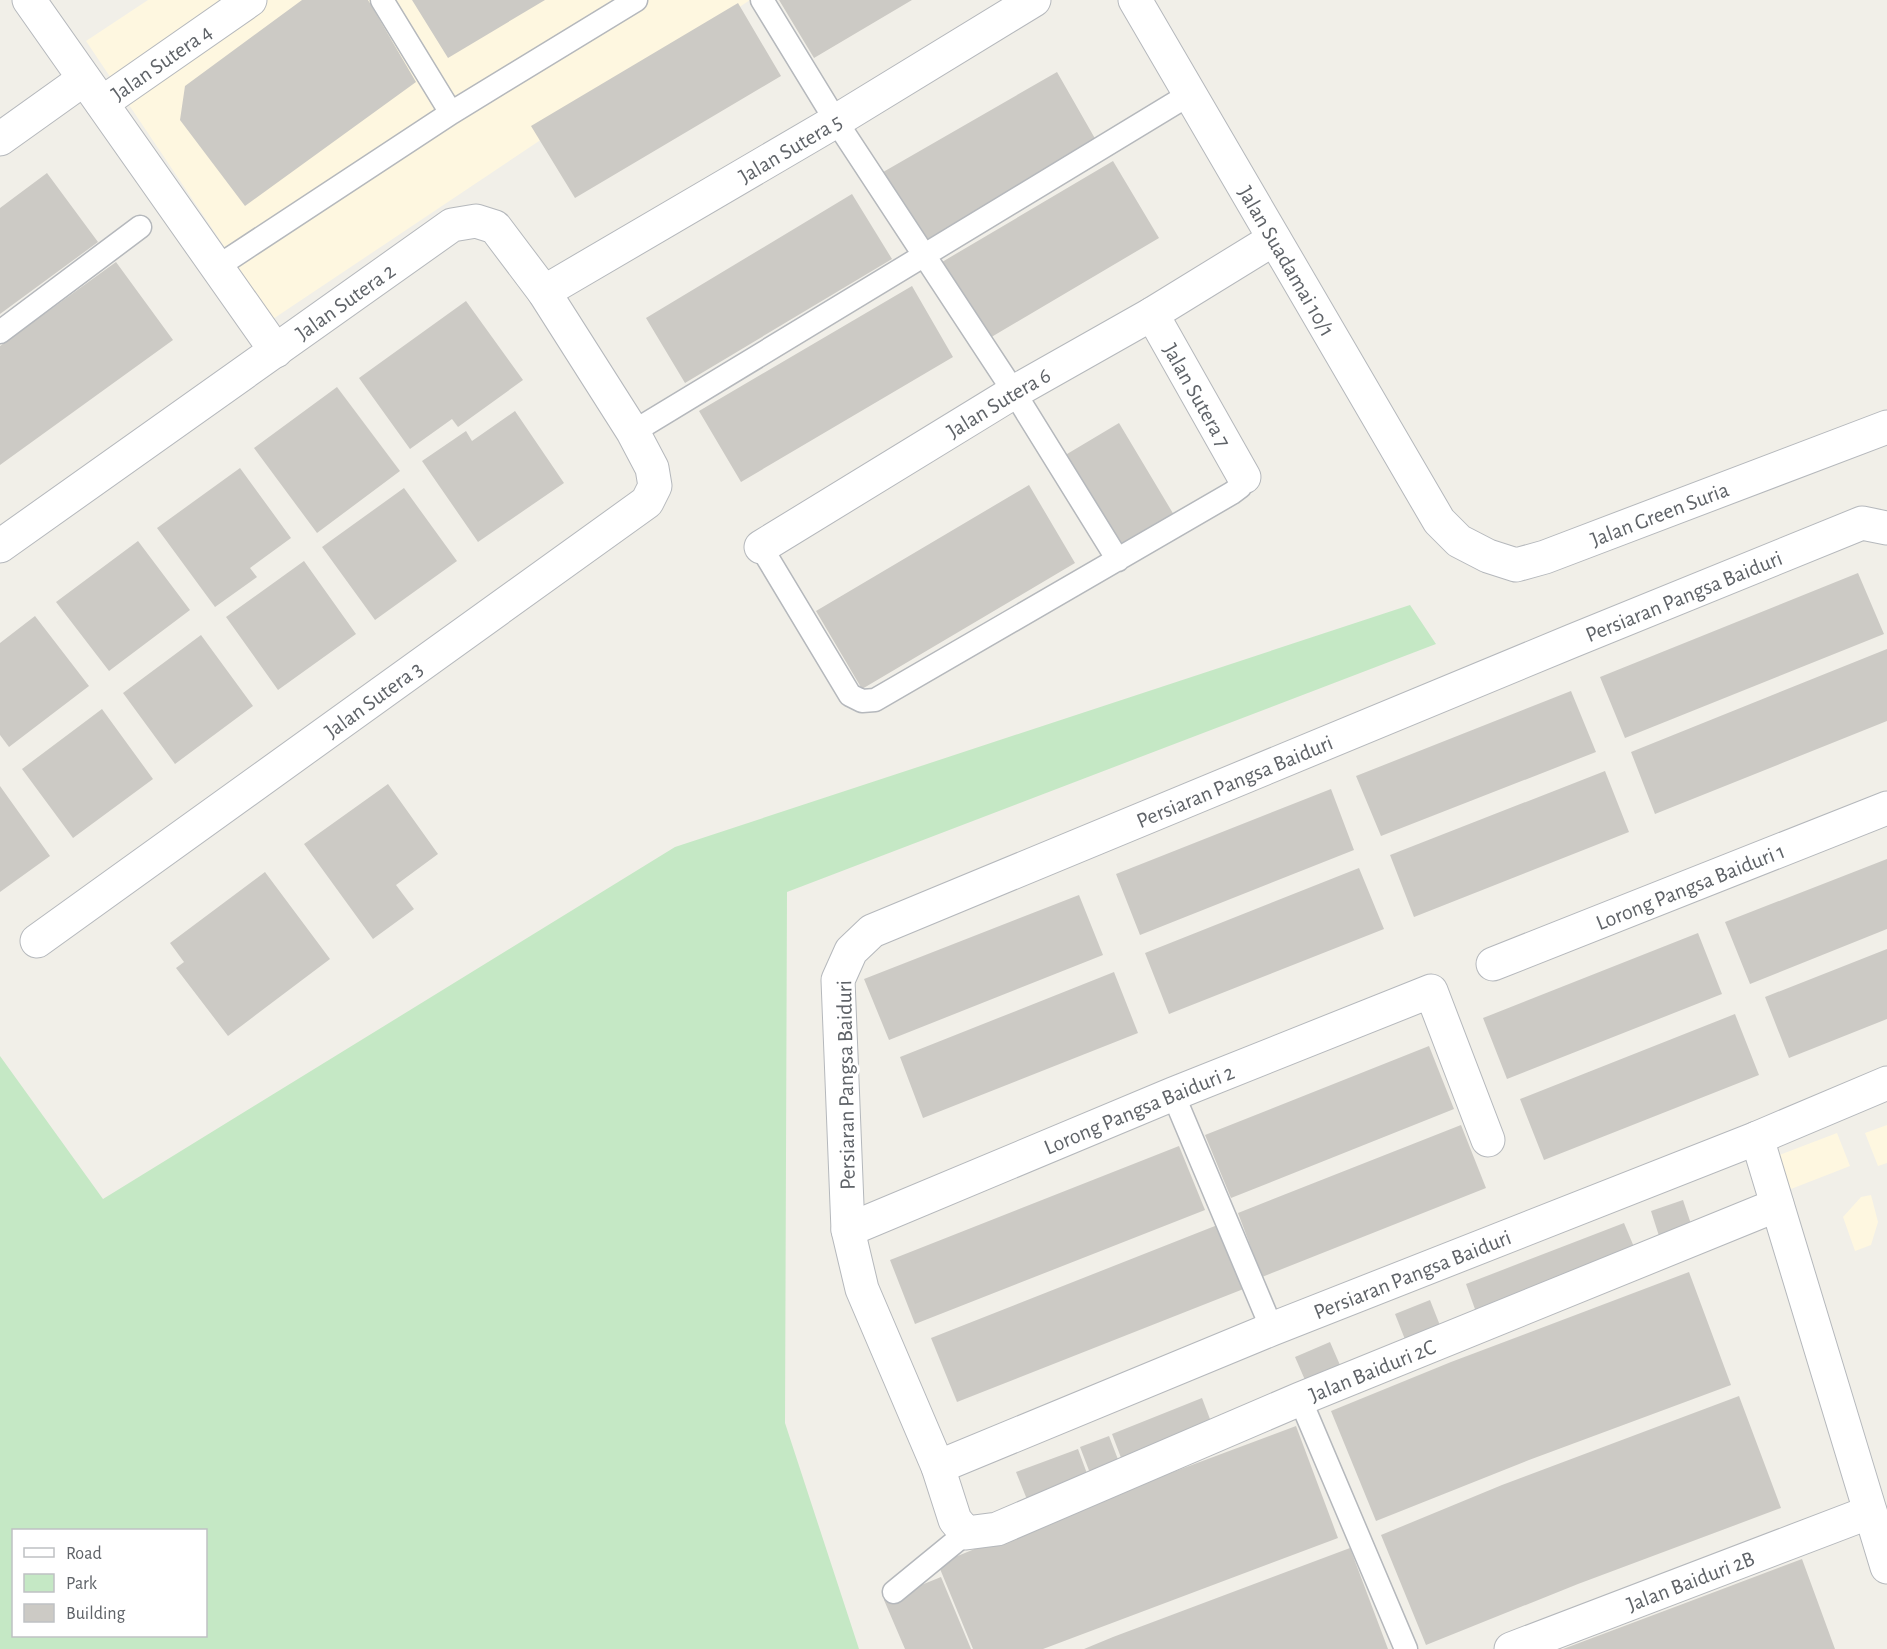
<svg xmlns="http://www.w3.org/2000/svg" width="1887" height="1649" font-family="'Alegreya Sans',sans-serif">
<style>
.commercial{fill:#fef7e0}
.green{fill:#c5e8c5;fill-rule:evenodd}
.building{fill:#cccac5}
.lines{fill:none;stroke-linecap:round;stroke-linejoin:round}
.service-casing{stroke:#b5b8bc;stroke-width:25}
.minor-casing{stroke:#b5b8bc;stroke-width:35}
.service{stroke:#fff;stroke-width:22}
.minor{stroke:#fff;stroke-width:33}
.labels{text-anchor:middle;stroke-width:6;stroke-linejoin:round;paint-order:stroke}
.street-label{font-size:22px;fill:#5f6368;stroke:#fff}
</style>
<rect width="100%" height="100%" fill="#f1efe8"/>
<path class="commercial" d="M148,0h602l-477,319 -187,-278z
M1887,1125v38l-9,3 -13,-33z
M1837,1133l13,33 -59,23 -14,-33z
M1871,1195l7,27 -7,23 -16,6 -12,-34 18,-20z"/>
<path class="green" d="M1410,605l26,39 -649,248 -2,531 74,226h-859v-593l103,143 572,-352zM14,1530h192v106h-192z"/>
<path class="building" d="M302,0h66l48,82 -171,124 -65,-86 5,-34z
M412,0h133l-97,58z
M779,0h133l-98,58z
M738,3l43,73 -206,122 -44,-72z
M1057,72l40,70 -178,103 -41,-70z
M1113,161l46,77 -176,104 -46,-77z
M47,173l51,69 -98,72v-106z
M852,194l40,65 -207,124 -39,-65z
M116,262l57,78 -173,125v-119z
M912,286l41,71 -212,125 -42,-71z
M466,301l57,79 -65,47 -6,-8 -42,30 -51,-71z
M337,387l63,84 -83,62 -63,-85z
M515,411l49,72 -86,59 -56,-81 44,-30 6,10z
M1119,423l55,92 -62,37 -55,-92z
M240,468l51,70 -41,30 7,9 -42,30 -58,-79z
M1029,485l46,78 -213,126 -46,-78z
M404,488l53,73 -82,59 -53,-73z
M138,541l52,69 -81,61 -53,-69z
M304,561l52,73 -78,56 -52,-73z
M1858,573l26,61 -259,104 -25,-61z
M35,616l54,70 -80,61 -9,-12v-92z
M201,635l52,71 -78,58 -52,-71z
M1887,649v72l-232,93 -24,-62z
M1571,691l25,61 -215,84 -25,-60z
M102,709l51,70 -80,59 -51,-69z
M1605,771l24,61 -215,85 -24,-62z
M388,784l50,70 -42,31 18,24 -41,30 -69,-95z
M0,786l50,70 -50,36z
M1331,789l23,61 -214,85 -24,-61z
M1887,859v70l-137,55 -25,-62z
M1359,868l25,61 -215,85 -24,-61z
M265,872l65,87 -102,77 -52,-68 8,-6 -14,-19z
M1079,895l24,60 -214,85 -25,-61z
M1698,933l24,61 -215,85 -24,-61z
M1887,949v70l-98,39 -24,-61z
M1114,972l24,61 -215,85 -23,-61z
M1735,1014l24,61 -215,85 -24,-61z
M1429,1046l25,63 -223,89 -26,-63z
M1461,1125l25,63 -224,89 -24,-64z
M1179,1146l26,64 -290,114 -25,-64z
M1683,1200l8,24 -32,12 -8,-25z
M1624,1223l10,24 -158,65 -10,-28z
M1220,1224l26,64 -289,114 -26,-64z
M1689,1272l42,113 -202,75 -153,61 -45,-110 120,-49z
M1430,1300l11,28 -35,14 -11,-28z
M1330,1342l13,30 -35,15 -13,-30z
M1739,1396l42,112 -203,76 -152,61 -45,-110 121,-50z
M1202,1398l11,29 -90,36 -11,-29z
M1296,1426l42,112 -295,111h-70l-35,-85 120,-49z
M1109,1436l10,26 -29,11 -10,-26z
M1078,1449l11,30 -61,23 -12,-30z
M1350,1548l38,101h-304l29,-12z
M1802,1559l33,90h-272l133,-50z
M941,1577l30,72h-66l-21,-49z"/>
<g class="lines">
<g class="service-casing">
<path id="service" d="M382,0l69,113
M762,0l74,121 178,271 104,168
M217,267l234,-154 185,-113
M0,332l140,-105
M633,432l557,-338
M761,547l89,148 12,6 13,-1 357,-207 8,-6 4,-10
M1173,1094l99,235
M1300,1399l106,250
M894,1592l72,-59"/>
</g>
<g class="minor-casing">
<g id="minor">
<path d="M29,0l247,351"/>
<path id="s1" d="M1135,0l304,521 20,20 29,15 28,9 29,-8 342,-130"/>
<path id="s2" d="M102,103l148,-103"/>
<path d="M0,139l84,-60"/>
<path id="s3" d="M544,292l292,-171 198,-121"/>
<path id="s4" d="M1152,314l92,163"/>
<path id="s5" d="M0,546l452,-321 24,-4 19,6 49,65 89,140 19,36 3,18 -8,16 -610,439"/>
<path id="s6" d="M761,547l253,-155 138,-78 122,-75"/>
<path id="s7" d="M1493,964l394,-156"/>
<path d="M1757,1138l130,429"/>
<path id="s8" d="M1777,1205l-477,194 -303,130 -31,4 -11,-13 -17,-53 -76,-178 -14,-59 -10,-250 13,-29 21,-20 700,-290 290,-118 25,5"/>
<path id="s9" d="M848,1230l325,-136 258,-103 57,149"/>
<path id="s10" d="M938,1467l334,-138 485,-191 130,-55"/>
<path id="s11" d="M1511,1649l359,-137"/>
</g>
</g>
<use href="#service" class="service"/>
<use href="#minor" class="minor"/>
</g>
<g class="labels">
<g class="street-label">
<text dy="8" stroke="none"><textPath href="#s2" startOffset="72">Jalan Sutera 4</textPath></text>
<text dy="8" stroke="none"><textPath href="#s3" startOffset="285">Jalan Sutera 5</textPath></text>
<text dy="8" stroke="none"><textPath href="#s1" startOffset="302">Jalan Suadamai 10/1</textPath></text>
<text dy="8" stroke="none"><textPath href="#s5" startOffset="423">Jalan Sutera 2</textPath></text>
<text dy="8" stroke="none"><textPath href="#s4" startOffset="93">Jalan Sutera 7</textPath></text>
<text dy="8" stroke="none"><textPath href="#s6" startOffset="278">Jalan Sutera 6</textPath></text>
<text dy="8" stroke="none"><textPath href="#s1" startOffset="846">Jalan Green Suria</textPath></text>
<text dy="8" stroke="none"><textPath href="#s8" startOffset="2392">Persiaran Pangsa Baiduri</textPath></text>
<text transform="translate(373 699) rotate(-36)" y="8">Jalan Sutera 3</text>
<text dy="8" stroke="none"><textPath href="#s8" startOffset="1906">Persiaran Pangsa Baiduri</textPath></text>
<text dy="8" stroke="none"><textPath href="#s7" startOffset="212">Lorong Pangsa Baiduri 1</textPath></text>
<text transform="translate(845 1085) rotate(-91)" y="8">Persiaran Pangsa Baiduri</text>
<text dy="8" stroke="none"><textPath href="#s9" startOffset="315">Lorong Pangsa Baiduri 2</textPath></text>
<text dy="8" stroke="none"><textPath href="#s10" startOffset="512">Persiaran Pangsa Baiduri</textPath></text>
<text transform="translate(1372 1370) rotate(-22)" y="8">Jalan Baiduri 2C</text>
<text dy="8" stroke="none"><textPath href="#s11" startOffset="192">Jalan Baiduri 2B</textPath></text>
</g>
</g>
<rect x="12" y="1529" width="195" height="108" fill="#ffffff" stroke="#bfc1c3" stroke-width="1.5"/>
<rect x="24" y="1548" width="30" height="9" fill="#ffffff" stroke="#bfc1c3" stroke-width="1.5"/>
<text x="66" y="1559" font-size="18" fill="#5f6368">Road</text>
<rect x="24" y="1574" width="30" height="18" fill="#c5e8c5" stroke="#bfc1c3" stroke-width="1.5"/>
<text x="66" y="1589" font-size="18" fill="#5f6368">Park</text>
<rect x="24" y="1604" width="30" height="18" fill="#cccac5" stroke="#bfc1c3" stroke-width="1.5"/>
<text x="66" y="1619" font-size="18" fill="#5f6368">Building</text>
</svg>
